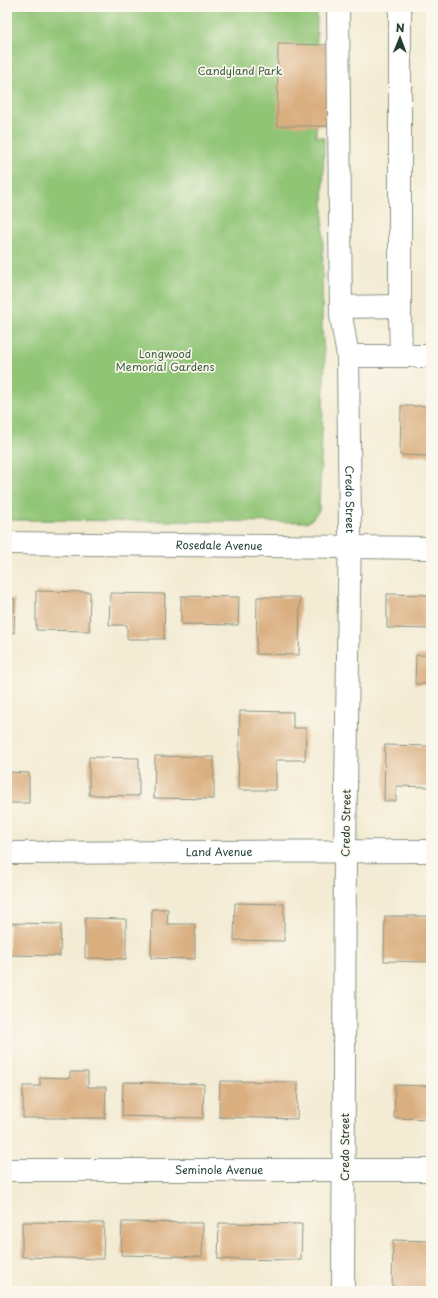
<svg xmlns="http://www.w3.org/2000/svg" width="438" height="1298" font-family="'Playpen Sans',sans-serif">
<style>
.green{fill:#90c576;stroke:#588155}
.building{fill:#daaf80}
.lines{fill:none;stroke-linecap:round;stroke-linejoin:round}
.minor-casing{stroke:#899484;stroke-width:24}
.minor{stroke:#fff;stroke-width:22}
.labels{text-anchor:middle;stroke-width:3.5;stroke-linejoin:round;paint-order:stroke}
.park-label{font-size:11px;fill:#3b5f44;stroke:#fbf7ec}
.street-label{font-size:11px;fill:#1f3d34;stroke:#fbf7ec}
</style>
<rect width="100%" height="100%" fill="#fbf7ec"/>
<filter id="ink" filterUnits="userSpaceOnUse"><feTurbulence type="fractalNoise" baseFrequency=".025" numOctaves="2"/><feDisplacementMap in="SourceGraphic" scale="8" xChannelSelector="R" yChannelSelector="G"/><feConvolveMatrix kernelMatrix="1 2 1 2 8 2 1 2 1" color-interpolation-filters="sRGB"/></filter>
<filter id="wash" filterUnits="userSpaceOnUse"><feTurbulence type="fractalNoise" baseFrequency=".012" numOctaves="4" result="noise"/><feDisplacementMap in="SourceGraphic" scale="16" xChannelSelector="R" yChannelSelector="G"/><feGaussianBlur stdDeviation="0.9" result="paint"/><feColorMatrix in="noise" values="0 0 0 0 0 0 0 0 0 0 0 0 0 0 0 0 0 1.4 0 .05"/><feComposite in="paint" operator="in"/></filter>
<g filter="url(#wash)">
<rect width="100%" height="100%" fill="#f3ebd3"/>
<path class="green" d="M7,7h310l-1,130h8l-2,192 3,32 -6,150 -10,11 -302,-2z"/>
<g id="blocks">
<path class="building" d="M278,44l51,1 -1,81h-51z
M401,406h30v50l-31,-1z
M36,591l54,1 -1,39 -53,-1z
M110,593l55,1 -1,45h-37v-14h-18z
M387,594l44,1v34l-44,-1z
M181,596l58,1 -1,28 -57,-1z
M257,597h43l-1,58 -43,-1z
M7,599h8l-1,34 -7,-1z
M416,655h15v29h-16z
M240,711l53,1v16h13l-1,32h-29v30h-38z
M385,745l46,1v41l-35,-1v15h-12z
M155,756l59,1v42l-60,-1z
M89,757l50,1v38l-50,-1z
M7,772l22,1v30h-22z
M235,903l49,1v37l-50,-1z
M152,909h16l-1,15h28v35l-44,-1z
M385,916h46v46l-47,-1z
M85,918l41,1v40l-41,-1z
M9,923l52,1 -1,32 -51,-1z
M70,1072h18v15h18l-1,31h-82v-32h17v-9l30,1z
M220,1081l78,1 -1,37 -78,-2z
M123,1082l81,2 -1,34 -81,-2z
M395,1085l36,1v33l-37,-1z
M22,1222l82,1 -1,36 -81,-2z
M122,1222l81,1 -1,34 -81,-2z
M219,1223l83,1 -1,36 -83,-1z
M393,1240l38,1v49h-3v1h-36z"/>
</g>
</g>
<g filter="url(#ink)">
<use href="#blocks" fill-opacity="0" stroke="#899484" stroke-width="1"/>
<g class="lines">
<g class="minor-casing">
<g id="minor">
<path id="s1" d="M338,7l3,309 7,40 2,172 -5,323 -2,440"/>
<path d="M400,7v310l1,39"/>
<path d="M341,307l59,-1"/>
<path d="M348,356h83"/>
<path id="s2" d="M7,543l424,5"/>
<path id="s3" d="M7,853l424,-2"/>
<path id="s4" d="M7,1170h424"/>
</g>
</g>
<use href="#minor" class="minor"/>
</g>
</g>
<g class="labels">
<g class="park-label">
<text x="240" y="75">Candyland Park</text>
<text x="165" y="358">Longwood<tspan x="165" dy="13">Memorial Gardens</tspan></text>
</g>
<g class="street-label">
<text dy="4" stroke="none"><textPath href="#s1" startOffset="493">Credo Street</textPath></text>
<text dy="4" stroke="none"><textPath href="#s2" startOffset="212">Rosedale Avenue</textPath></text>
<text transform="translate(346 823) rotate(-89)" y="4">Credo Street</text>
<text dy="4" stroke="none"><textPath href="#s3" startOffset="212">Land Avenue</textPath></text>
<text transform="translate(345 1147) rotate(-90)" y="4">Credo Street</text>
<text dy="4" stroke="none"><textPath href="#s4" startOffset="212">Seminole Avenue</textPath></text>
</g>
</g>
<rect width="438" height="1298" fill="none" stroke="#fbf7ec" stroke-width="24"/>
<g transform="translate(400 38) rotate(1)" stroke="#fbf7ec" stroke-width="3" paint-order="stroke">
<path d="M0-3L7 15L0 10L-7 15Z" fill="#1f3d34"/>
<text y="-6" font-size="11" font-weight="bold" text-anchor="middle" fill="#1f3d34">N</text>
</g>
</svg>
